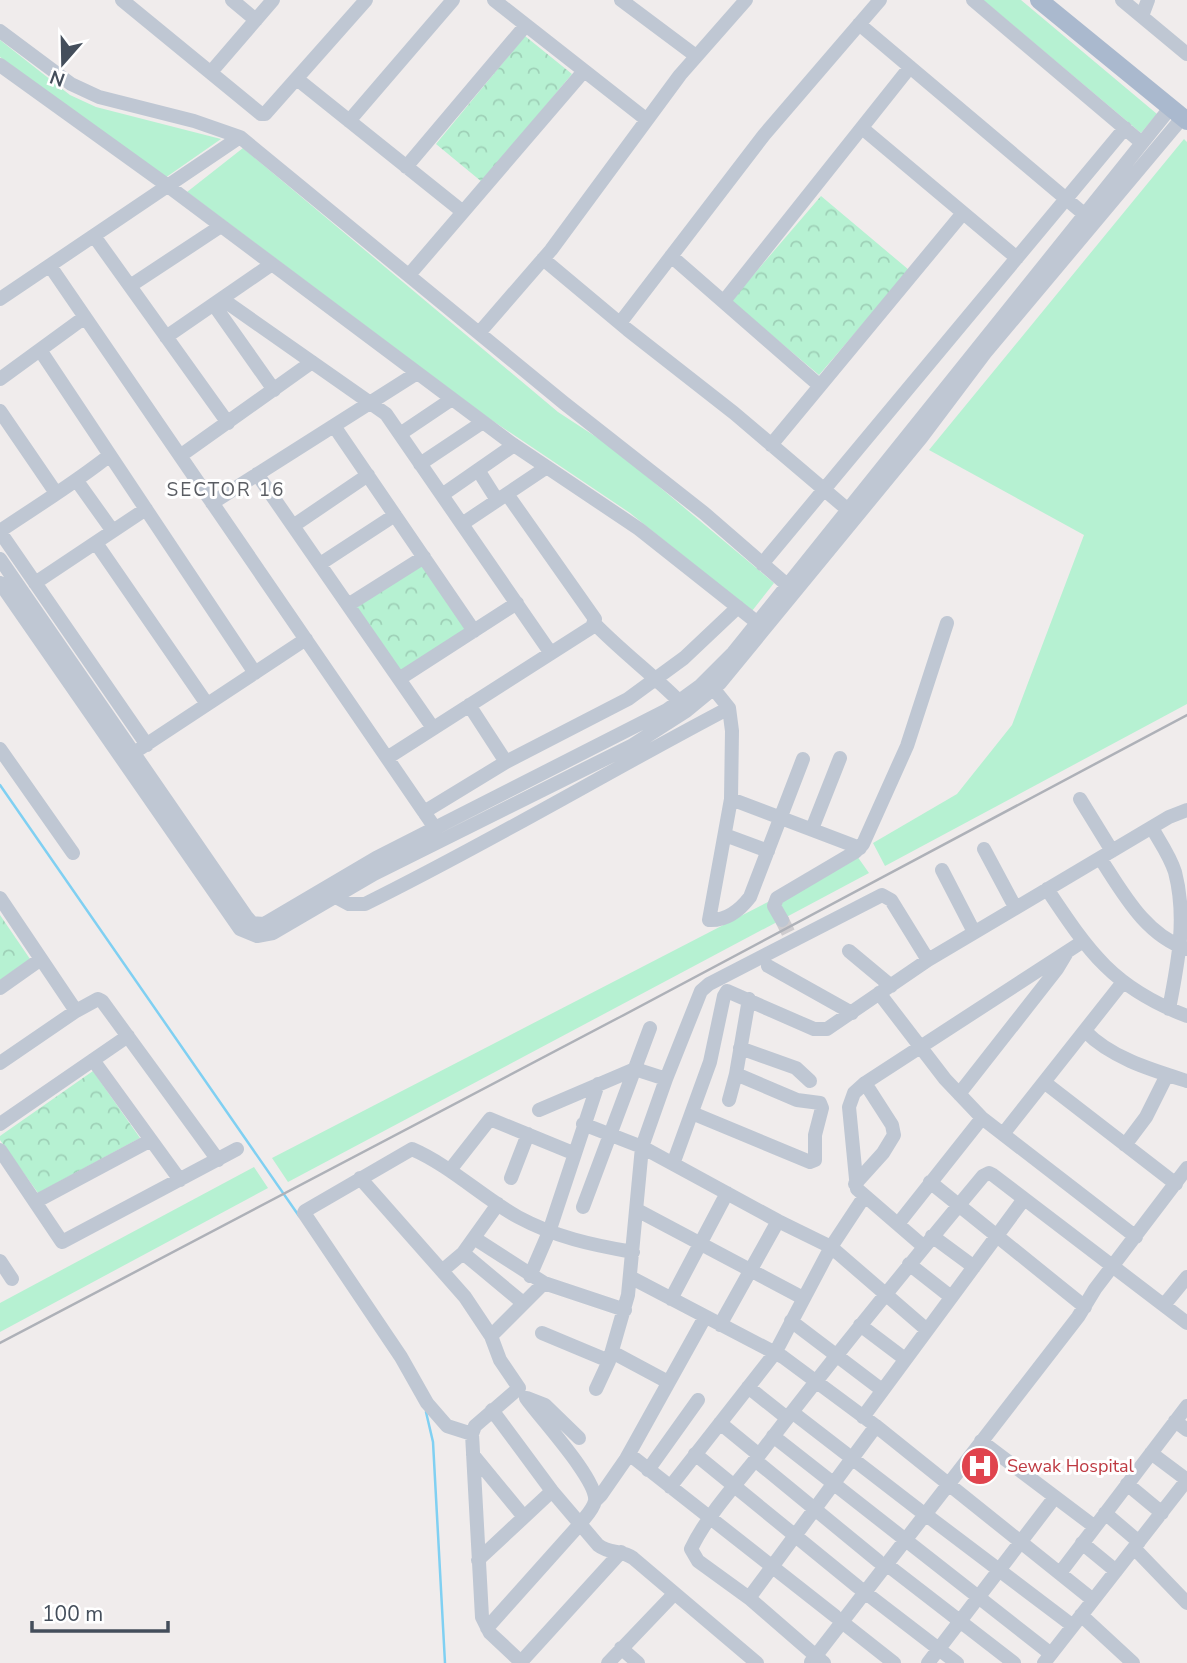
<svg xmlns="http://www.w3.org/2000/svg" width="1187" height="1663" font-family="'Nunito Sans',sans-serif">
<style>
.green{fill:#b6f1d2}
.forest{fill:url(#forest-crowns)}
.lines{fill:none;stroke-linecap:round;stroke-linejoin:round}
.stream{stroke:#80d0f2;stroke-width:2.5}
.minor-tunnel{stroke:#cecccf;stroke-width:14;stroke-dasharray:14 7;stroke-linecap:butt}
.minor{stroke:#bfc7d3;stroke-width:14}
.major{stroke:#aab9ce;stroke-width:18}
.rail{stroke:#aeb1b8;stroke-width:2.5}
.labels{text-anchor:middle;stroke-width:6;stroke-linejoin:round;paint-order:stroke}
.health-label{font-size:18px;fill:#be3a42;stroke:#fff;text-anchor:start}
.neighbourhood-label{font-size:19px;letter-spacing:2px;fill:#595c62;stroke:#fff}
</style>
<defs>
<pattern id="forest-crowns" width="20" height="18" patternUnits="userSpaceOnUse" patternTransform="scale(1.75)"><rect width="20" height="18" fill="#b6f1d2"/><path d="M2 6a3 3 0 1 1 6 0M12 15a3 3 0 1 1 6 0" fill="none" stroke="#9ed0b7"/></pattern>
</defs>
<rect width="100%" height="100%" fill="#f0ecec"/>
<path class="green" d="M983,0h38l136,114 -16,19z
M0,40l70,55 26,12 125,32 -56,39 -165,-121z
M1184,139l3,3v562l-302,162 -12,-23 84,-49 55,-69 72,-190 -155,-85z
M243,148l315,264 55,36 161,135 -22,28 -122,-98 -143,-96 -300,-225z
M857,856l12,17 -581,309 -16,-24z
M254,1167l14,21 -268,144v-29z"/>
<path class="forest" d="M525,36l47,38 -90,108 -46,-38z
M821,196l88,74 -90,105 -88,-74z
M421,563l45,66 -64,44 -46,-65z
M0,915l30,44 -30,21z
M93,1071l47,67 -102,55 -38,-53v-4z"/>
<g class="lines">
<path class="stream" d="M0,785l299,431
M426,1412l7,30 12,221"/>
<path class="minor-tunnel" d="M782,920l7,14"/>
<path class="minor" d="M122,0l139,114h4l101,-114
M232,0l24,20
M494,0l153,120
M621,0l75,56
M973,0l169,143
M1122,0l65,54
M1142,16l6,-16
M859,24l225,190
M0,31l71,53 28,13 95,24 46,16 324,266 140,110 90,78
M0,65l168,121 343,257 128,86 125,99
M211,72l62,-72
M297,79l166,133
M349,121l104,-121
M862,128l155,130
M406,167l120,-142
M94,236l134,187
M671,256l149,130
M543,259l85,71 106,83 113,96
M50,266l385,562
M409,275l175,-204
M130,286l91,-60
M0,299l240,-162
M222,299l164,115 164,238
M724,301l186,-234
M214,305l60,85
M620,323l144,-188 116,-135
M479,333l72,-83 129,-175 66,-75
M166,337l106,-73
M40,350l215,323
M0,379l85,-62
M0,411l56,82
M334,426l140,205
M400,434l52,-35
M771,445l192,-232
M180,456l132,-94
M420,464l63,-42
M478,470l19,30
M257,474l176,254
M77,481l35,49
M442,495l72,-50
M212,503l205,-130
M462,524l85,-57
M293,526l75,-51
M0,531c37,-25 75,-48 110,-76
M0,532l147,213
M96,543l111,161
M0,559l246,357 6,7 12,1 112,-66 291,-148 33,-24 33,-33 438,-546
M320,564l75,-49
M762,564l363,-436
M0,583l240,346 17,7 16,-3 101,-59 259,-129 53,-34 34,-28 201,-245 64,-85 198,-236
M35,583l111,-74
M348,605l76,-48
M594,623c27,28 58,51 85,78
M399,679l118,-76
M709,683l20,25 3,23 -1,68 -22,121c17,1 31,-10 41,-23l53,-138
M469,705l37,57
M141,748l165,-109
M0,749l73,104
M387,758l205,-131 3,-8 -88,-125
M731,799l129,49
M1080,799l32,52
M424,812l82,-50 122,-63 56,-41 54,-51
M1152,828c8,14 18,28 23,44 12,46 3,91 -6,137
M812,829l28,-71
M725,835l43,16
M984,849l31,58
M1100,858c23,35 45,77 87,91
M942,870l32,62
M1047,889c42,63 66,99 140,127
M336,897l13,7h16c124,-61 242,-132 364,-196
M0,898l76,113
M782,920l-8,-14 3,-8 78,-46 8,-8 44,-98 40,-123
M849,951l42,35
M768,966l84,47
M0,988l41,-29
M879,993l66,86 37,39 154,119
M1085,1031c26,27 67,39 102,50
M740,1048l56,20 14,13
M93,1060l87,120
M0,1063l76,-52 22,-12 4,2 116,159
M736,1074l13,-75
M1044,1082l132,102
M959,1094l98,-125 9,-15
M539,1110l96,-41 31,10
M692,1113l118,49 5,-2v-25l7,-27 -2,-5 -23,-3 -61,-26 -7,26
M0,1124l128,-88
M583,1124l59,23 136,74 53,26 96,83
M1003,1134l120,-152
M1125,1145l21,-28 21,-42
M0,1150l62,92 175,-93
M673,1164l37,-102 14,-66 3,-5 87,38h13l101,-69 241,-143 18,-7
M450,1170l40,-51 83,34
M360,1178l105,119 26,39 9,24 19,28 -44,38 -3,8 10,183 8,16 31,29
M511,1178l17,-44
M930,1182l155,125
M855,1184l28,-31 11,-18 -2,-10 -27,-42
M35,1202l116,-62
M583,1207l67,-179
M637,1210l166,88
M898,1224l84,-106
M932,1236l42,31
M474,1238l70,45 81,27
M923,1246l-66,-57 -8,-82 5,-14 11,-10 217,-141
M463,1253l60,50
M0,1261l12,18
M909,1264l42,33
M443,1270l20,-17 35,-49
M530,1276l19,-44 49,-148
M630,1277l153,80 93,69 217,174
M671,1299l56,-106
M1164,1305l23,-28
M791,1321l91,69
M720,1325l58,-104
M860,1325l45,34
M542,1333l67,28
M491,1336l53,-53
M612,1352l56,30
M748,1387l39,31
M596,1389l13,-28 19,-66 14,-148 24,-68 35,-88 8,-7 173,-89 9,5 37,60
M527,1398l18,7 34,33
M492,1410l60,81 46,54c11,9 24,5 35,13l124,105
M792,1412l127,98
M863,1417l161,-218
M1175,1421l12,9
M720,1423l39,32
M472,1434l-25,-8 -20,-23 -26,-46 -97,-144 1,-2 107,-62c39,17 70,48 106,68 37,20 74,28 115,35
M773,1436l278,218
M981,1441l114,86
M1151,1453l36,27
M629,1454l206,162
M695,1454l163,133 99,76
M473,1455l51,62
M755,1460l123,101
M648,1470l50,-70
M1127,1484l35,29
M670,1487l105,-134 56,-106 33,-50
M595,1501l6,-6 25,-36 79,-142
M1105,1513l34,29
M925,1514l148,112
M1082,1543l34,28
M1134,1548l53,55
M478,1560l74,-69
M886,1564l128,99
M1060,1573l127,-167
M749,1598l127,-172
M1081,1615l52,48
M842,1622l52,41
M487,1628l93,-104c5,-7 13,-14 15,-23 3,-21 -55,-83 -69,-103
M621,1648l17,15
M811,1662l267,-345 17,-28 92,-121
M520,1663l101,-111
M608,1663l66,-69
M824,1663l-75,-65 -51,-37 -7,-12c17,-36 51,-71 75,-103 70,-92 143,-181 217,-270l6,-3 4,2 194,148
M928,1663l127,-166
M1044,1663l143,-183"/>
<path class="major" d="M1039,0l148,121"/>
<path class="rail" d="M0,1343l620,-326 567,-302"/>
</g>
<defs>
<g id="hospital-disc" transform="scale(2.0125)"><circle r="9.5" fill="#e0444e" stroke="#fff"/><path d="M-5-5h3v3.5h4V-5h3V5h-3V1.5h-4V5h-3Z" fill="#fff"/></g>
</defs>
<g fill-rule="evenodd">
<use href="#hospital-disc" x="980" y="1466"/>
</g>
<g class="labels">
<g class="health-label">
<text x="1007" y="1472">Sewak Hospital</text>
</g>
<g class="neighbourhood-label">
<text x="226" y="496">SECTOR 16</text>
</g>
</g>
<g transform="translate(63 63) rotate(200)" stroke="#ffffff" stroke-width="5" paint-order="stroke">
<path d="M0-5L12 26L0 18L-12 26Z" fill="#444e5b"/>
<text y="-10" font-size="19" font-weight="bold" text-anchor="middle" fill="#444e5b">N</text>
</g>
<path d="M32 1621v10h136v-10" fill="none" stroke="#444e5b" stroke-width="3.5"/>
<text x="42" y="1621" font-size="21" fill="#444e5b" stroke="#ffffff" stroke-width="5" paint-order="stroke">100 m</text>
</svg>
